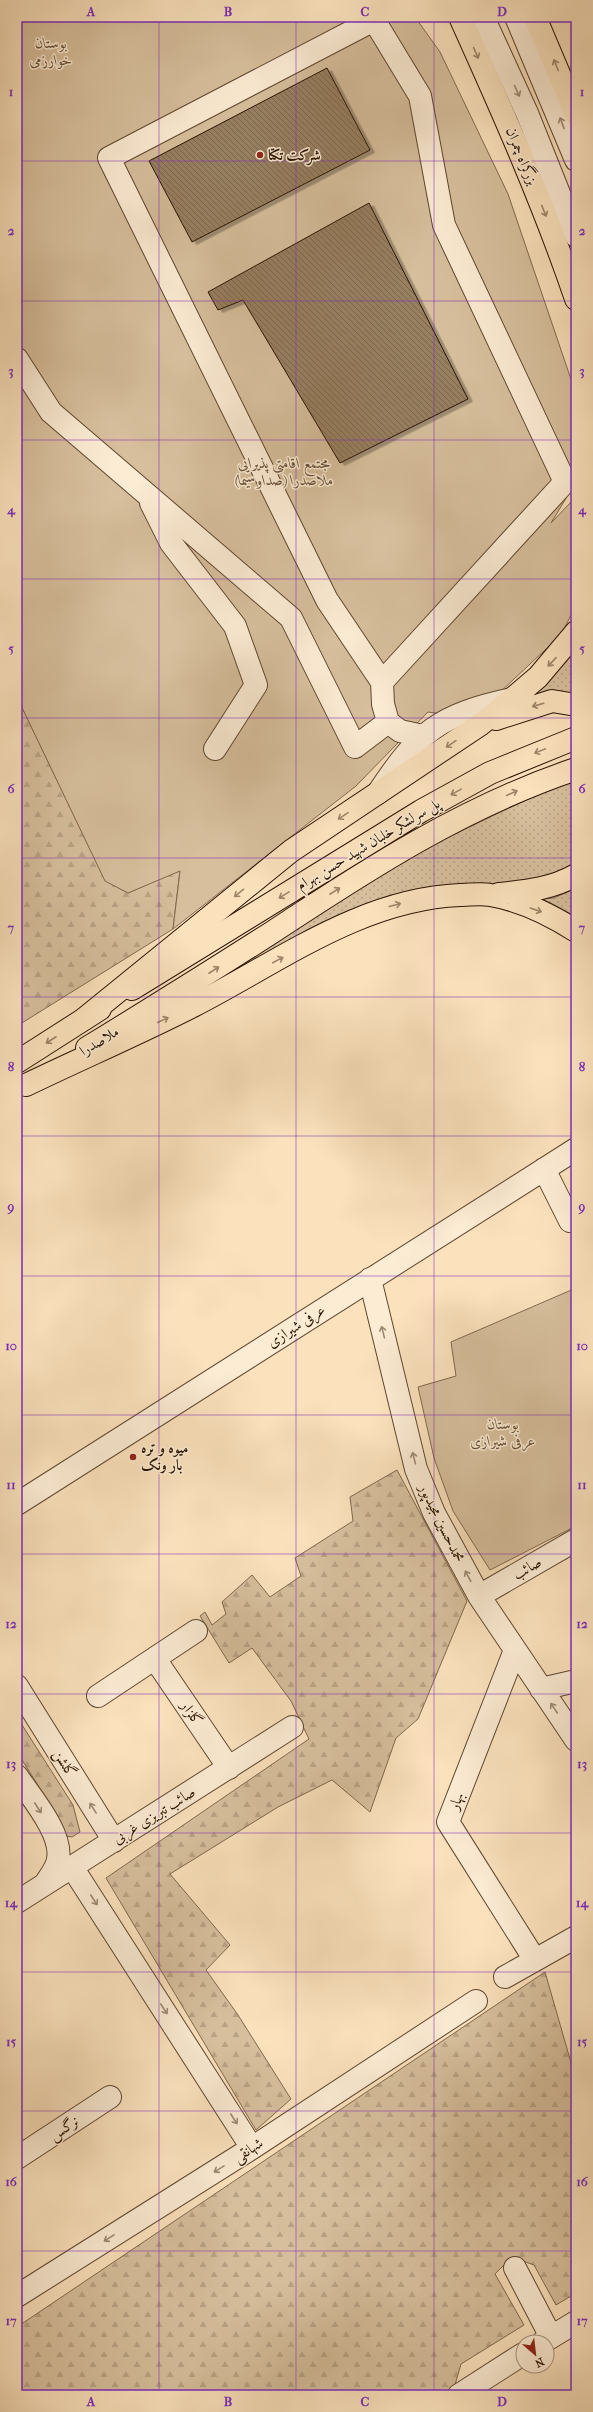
<svg xmlns="http://www.w3.org/2000/svg" width="593" height="2412" font-family="'IM FELL French Canon',Amiri,serif">
<style>
.grass{fill:url(#grass-dots);stroke:#80694e}
.forest{fill:url(#forest-firs);stroke:#80694e}
.green{fill:#d7bf9d;stroke:#80694e}
.building{fill:url(#building-back-hatch);stroke:#2a1300;filter:url(#shadow)}
.lines{fill:none;stroke-linecap:round;stroke-linejoin:round}
.minor-casing{stroke:#5e472f;stroke-width:24}
.major-casing{stroke:#2a1300;stroke-width:24}
.highway-casing{stroke:#2a1300;stroke-width:24}
.minor{stroke:#fcecd4;stroke-width:22}
.major{stroke:#fbe2bd;stroke-width:22}
.highway{stroke:#fbe2bd;stroke-width:22}
.oneway{stroke:#9d8568}
.oneway2{stroke:#9e8a75}
.grid{fill:none;stroke:#7b2cbf;stroke-width:1;stroke-opacity:0.55}
.poi-dot{fill:#8f2418;stroke:#fcecd4;stroke-width:1.5}
.labels{text-anchor:middle;stroke-width:3;stroke-linejoin:round;paint-order:stroke}
.park-label{font-size:15px;font-style:italic;fill:#674f37;stroke:#fcecd4}
.poi-label{font-size:15px;font-weight:bold;fill:#2a1300;stroke:#fcecd4;text-anchor:start}
.street-label{font-size:15px;fill:#2a1300;stroke:#fcecd4}
.neatline{fill:none;stroke:#7b2cbf;stroke-width:1.5}
.grid-label{font-size:13px;text-anchor:middle;font-weight:bold;fill:#7b2cbf}
</style>
<defs>
<pattern id="grass-dots" width="8" height="8" patternUnits="userSpaceOnUse"><rect width="8" height="8" fill="#d7bf9d"/><path d="M2 2h.1M6 6h.1" fill="none" stroke="#b9a385" stroke-width="1.8" stroke-linecap="round"/></pattern>
<pattern id="forest-firs" width="22" height="20" patternUnits="userSpaceOnUse"><rect width="22" height="20" fill="#d7bf9d"/><path d="M5 1l3.5 6h-7zM16 11l3.5 6h-7z" fill="#b9a385"/></pattern>
<pattern id="building-back-hatch" width="6" height="6" patternUnits="userSpaceOnUse"><rect width="6" height="6" fill="#977f62"/><path d="M-1 5l2 2M0 0l6 6M5-1l2 2" fill="none" stroke="#7b674e"/></pattern>
<filter id="shadow"><feDropShadow dx="4.5" dy="2.5" stdDeviation="0" flood-color="#0004"/></filter>
</defs>
<rect width="100%" height="100%" fill="#fbe2bd"/>
<filter id="stains"><feTurbulence type="fractalNoise" baseFrequency=".005" numOctaves="4"/><feColorMatrix values="0 0 0 0 .2 0 0 0 0 .09 0 0 0 0 .02 0 0 0 .5 -.17"/></filter>
<radialGradient id="worn" r=".72"><stop offset=".6" stop-color="#630" stop-opacity="0"/><stop offset="1" stop-color="#630" stop-opacity=".3"/></radialGradient>
<path class="grass" d="M576,643v56l-51,1z
M576,779v87l-11,7 -47,10 -77,4 -243,109 142,-98 73,-44 142,-68z
M576,888v33l-50,-21 28,-2z"/>
<path class="forest" d="M17,697l88,183 23,13 52,-23 -7,59 -156,97z
M397,1470l70,131 -49,118 -22,19 -26,74 -38,-32 -54,27 -108,67 60,71 -24,25 32,45 53,84 -35,31 -150,-252 203,-139 -18,-38 -39,-53 -23,15 -29,-47 5,-4 7,13 14,-11 -4,-12 30,-27 18,22 31,-21 -6,-18 58,-37 -3,-24z
M17,1717l56,88 7,27 -8,5 -6,-1 -8,-19 -41,-65z
M545,1972l31,108v213l-20,12 -22,-40 -22,-8 -17,17 29,51 -63,39 -9,31h-435v-68z"/>
<path class="green" d="M17,17h398l25,35 68,142 68,200v88l-25,41 22,-23 3,-8v113l-15,30 -63,59 -56,20 -14,-2 -72,74 -183,143 7,-58 -52,22 -23,-12 -88,-184z
M576,1288v238l-86,44 -37,-59 -19,-53 -16,-71 38,-11 -5,-34z"/>
<path class="building" d="M327,68l43,82 -178,92 -43,-81z
M369,203l99,196 -128,64 -97,-163 -25,10 -10,-18z"/>
<g class="lines">
<g class="minor-casing">
<path id="minor" d="M483,17l44,96 49,123
M516,17l60,143
M17,359l34,53 240,206 64,129 33,-25
M151,503l20,40 64,83 21,59 -41,64
M382,682l183,-200 -121,-257 -24,-129 -43,-71 -7,-3 -261,136 218,442 55,82 1,22 5,18 12,9 23,5
M378,793c41,-62 61,-78 134,-94
M544,1169l26,52
M370,1279l46,190 18,44 45,83 97,144
M17,1504l559,-355
M479,1596l97,-56
M515,1650l-67,172 87,138
M155,1659l74,109
M17,1686l97,155
M541,1689l35,-8
M98,1696l98,-65
M17,1776c14,21 46,58 41,83 -1,9 -8,17 -13,25
M72,1867l180,281
M17,1902l275,-175
M505,1977l71,-40
M17,2158l93,-61
M515,2268l36,69
M17,2296l235,-148 224,-147
M543,2342l33,-20
M459,2395l64,-41"/>
</g>
<g class="major-casing">
<path id="major" d="M132,989l289,-178 69,-38 86,-35
M87,1048c62,-38 123,-76 184,-115 97,-64 194,-127 305,-164
M17,1062l83,-53"/>
</g>
<g class="highway-casing">
<path id="highway" d="M460,17c42,93 83,185 116,282
M535,17l41,97
M496,719l56,-18 24,4
M499,894c28,-3 52,-5 77,-19
M84,1019l207,-168 190,-127 31,-25 26,-22 38,-45
M26,1085c56,-27 112,-51 167,-79 86,-44 168,-107 267,-111 9,0 21,-2 30,0 30,5 61,20 86,36"/>
</g>
<use href="#minor" class="minor"/>
<use href="#major" class="major"/>
<use href="#highway" class="highway"/>
</g>
<defs><path id="oneway-shaft" d="M-6 0H5M1.5-3L5.5 0L1.5 3" fill="none" stroke-width="1.6" stroke-linecap="round" stroke-linejoin="round"/></defs>
<g class="oneway">
<use href="#oneway-shaft" transform="translate(476 53) rotate(66)"/>
<use href="#oneway-shaft" transform="translate(556 65) rotate(-112)"/>
<use href="#oneway-shaft" transform="translate(544 211) rotate(68)"/>
<use href="#oneway-shaft" transform="translate(552 662) rotate(133)"/>
<use href="#oneway-shaft" transform="translate(538 705) rotate(164)"/>
<use href="#oneway-shaft" transform="translate(451 744) rotate(146)"/>
<use href="#oneway-shaft" transform="translate(540 751) rotate(158)"/>
<use href="#oneway-shaft" transform="translate(456 792) rotate(151)"/>
<use href="#oneway-shaft" transform="translate(512 793) rotate(-24)"/>
<use href="#oneway-shaft" transform="translate(343 816) rotate(146)"/>
<use href="#oneway-shaft" transform="translate(335 891) rotate(-33)"/>
<use href="#oneway-shaft" transform="translate(239 893) rotate(141)"/>
<use href="#oneway-shaft" transform="translate(284 895) rotate(148)"/>
<use href="#oneway-shaft" transform="translate(395 905) rotate(-15)"/>
<use href="#oneway-shaft" transform="translate(536 910) rotate(19)"/>
<use href="#oneway-shaft" transform="translate(278 960) rotate(-28)"/>
<use href="#oneway-shaft" transform="translate(214 970) rotate(-33)"/>
<use href="#oneway-shaft" transform="translate(163 1020) rotate(-25)"/>
<use href="#oneway-shaft" transform="translate(51 1040) rotate(147)"/>
</g>
<g class="oneway2">
<use href="#oneway-shaft" transform="translate(517 91) rotate(66)"/>
<use href="#oneway-shaft" transform="translate(562 123) rotate(-111)"/>
<use href="#oneway-shaft" transform="translate(383 1332) rotate(-104)"/>
<use href="#oneway-shaft" transform="translate(414 1458) rotate(-104)"/>
<use href="#oneway-shaft" transform="translate(468 1576) rotate(-118)"/>
<use href="#oneway-shaft" transform="translate(554 1708) rotate(-124)"/>
<use href="#oneway-shaft" transform="translate(38 1808) rotate(57)"/>
<use href="#oneway-shaft" transform="translate(93 1808) rotate(-122)"/>
<use href="#oneway-shaft" transform="translate(94 1900) rotate(57)"/>
<use href="#oneway-shaft" transform="translate(164 2009) rotate(57)"/>
<use href="#oneway-shaft" transform="translate(234 2119) rotate(57)"/>
<use href="#oneway-shaft" transform="translate(219 2169) rotate(148)"/>
<use href="#oneway-shaft" transform="translate(109 2238) rotate(148)"/>
</g>
<path class="grid" d="M159,17v2378M296,17v2378M434,17v2378M17,161h559M17,301h559M17,440h559M17,579h559M17,718h559M17,858h559M17,997h559M17,1136h559M17,1276h559M17,1415h559M17,1554h559M17,1694h559M17,1833h559M17,1972h559M17,2111h559M17,2251h559"/>
<g class="poi-dot">
<circle cx="260" cy="155" r="4"/>
<circle cx="133" cy="1457" r="4"/>
</g>
<g class="labels">
<g class="park-label">
<text x="51" y="48">بوستان<tspan x="51" dy="17">خوارزمی</tspan></text>
<text x="284" y="468">مجتمع اقامتی پذیرایی<tspan x="284" dy="17">ملاصدرا (صداوسیما)</tspan></text>
<text x="503" y="1429">بوستان<tspan x="503" dy="17">عرفی شیرازی</tspan></text>
</g>
<g class="poi-label">
<text x="268" y="160">شرکت تکتا</text>
<text x="141" y="1453">میوه و تره<tspan x="141" dy="17">بار ونک</tspan></text>
</g>
<g class="street-label">
<text transform="translate(522 156) rotate(68)" y="5">بزرگراه چمران</text>
<text transform="translate(368 844) rotate(-31)" y="5">پل سرلشکر خلبان شهید حسن بهرام</text>
<text transform="translate(99 1041) rotate(-31)" y="5">ملاصدرا</text>
<text transform="translate(296 1326) rotate(-33)" y="5">عرفی شیرازی</text>
<text transform="translate(442 1523) rotate(64)" y="5">محمدحسین مجیدپور</text>
<text transform="translate(527 1568) rotate(-30)" y="5">صائب</text>
<text transform="translate(192 1713) rotate(56)" y="5">گلزار</text>
<text transform="translate(65 1763) rotate(58)" y="5">گلشن</text>
<text transform="translate(456 1801) rotate(-69)" y="5">بهار</text>
<text transform="translate(154 1815) rotate(-32)" y="5">صائب تبریزی غربی</text>
<text transform="translate(64 2128) rotate(-33)" y="5">نرگس</text>
<text transform="translate(248 2150) rotate(-33)" y="5">شهانقی</text>
</g>
</g>
<rect width="593" height="2412" fill="none" stroke="#fbe2bd" stroke-width="44"/>
<g transform="translate(535 2354) rotate(152)"><circle r="19" fill="#fcecd4" stroke="#a8957f"/>
<path d="M0-3L7 15L0 10L-7 15Z" fill="#8f2418"/>
<text y="-6" font-size="11" font-weight="bold" text-anchor="middle" fill="#2a1300">N</text>
</g>
<rect x="22" y="22" width="549" height="2368" class="neatline"/>
<g class="grid-label">
<text x="91" y="16">A</text>
<text x="228" y="16">B</text>
<text x="365" y="16">C</text>
<text x="502" y="16">D</text>
<text x="11" y="96">1</text>
<text x="582" y="96">1</text>
<text x="11" y="235">2</text>
<text x="582" y="235">2</text>
<text x="11" y="375">3</text>
<text x="582" y="375">3</text>
<text x="11" y="514">4</text>
<text x="582" y="514">4</text>
<text x="11" y="653">5</text>
<text x="582" y="653">5</text>
<text x="11" y="793">6</text>
<text x="582" y="793">6</text>
<text x="11" y="932">7</text>
<text x="582" y="932">7</text>
<text x="11" y="1071">8</text>
<text x="582" y="1071">8</text>
<text x="11" y="1211">9</text>
<text x="582" y="1211">9</text>
<text x="11" y="1350">10</text>
<text x="582" y="1350">10</text>
<text x="11" y="1489">11</text>
<text x="582" y="1489">11</text>
<text x="11" y="1628">12</text>
<text x="582" y="1628">12</text>
<text x="11" y="1768">13</text>
<text x="582" y="1768">13</text>
<text x="11" y="1907">14</text>
<text x="582" y="1907">14</text>
<text x="11" y="2046">15</text>
<text x="582" y="2046">15</text>
<text x="11" y="2186">16</text>
<text x="582" y="2186">16</text>
<text x="11" y="2325">17</text>
<text x="582" y="2325">17</text>
<text x="91" y="2406">A</text>
<text x="228" y="2406">B</text>
<text x="365" y="2406">C</text>
<text x="502" y="2406">D</text>
</g>
<rect width="100%" height="100%" filter="url(#stains)"/>
<rect width="100%" height="100%" fill="url(#worn)"/>
</svg>
